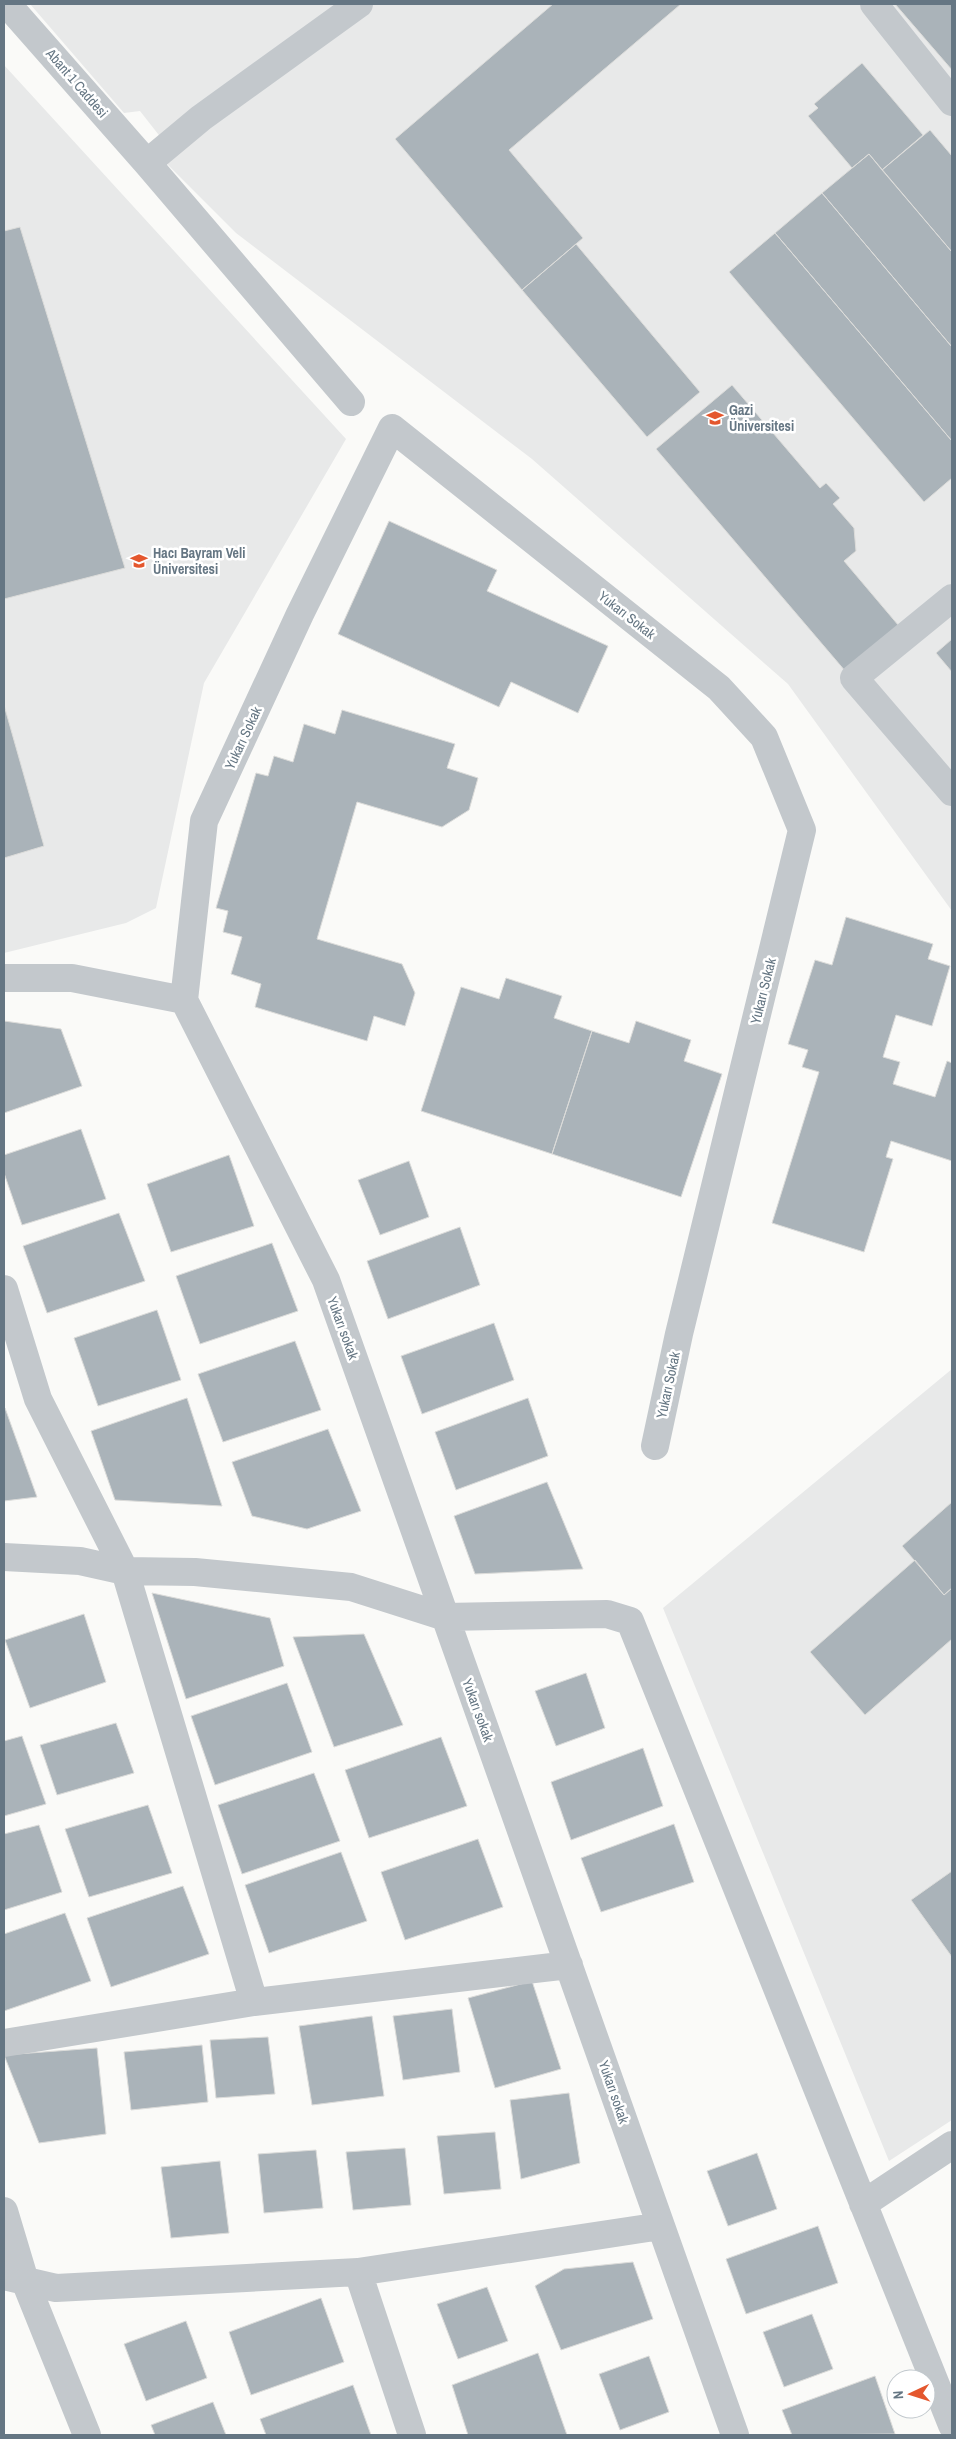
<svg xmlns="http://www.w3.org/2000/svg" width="956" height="2439" font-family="'Archivo Narrow',sans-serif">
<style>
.built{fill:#e8e9e9}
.building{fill:#aab3b9;stroke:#dcdcda}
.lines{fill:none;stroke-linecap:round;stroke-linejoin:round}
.minor{stroke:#c3c8cc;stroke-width:28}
.labels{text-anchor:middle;stroke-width:5;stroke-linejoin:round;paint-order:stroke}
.street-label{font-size:14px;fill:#657683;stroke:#fff}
.poi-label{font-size:14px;font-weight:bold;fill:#657683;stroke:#fff;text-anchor:start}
</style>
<rect width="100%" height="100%" fill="#fafaf8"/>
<path class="built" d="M30,4h922v907l-164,-227 -256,-225 -296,-226 -72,-72 5,-13 -29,-37 -16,2z
M4,65l342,374 -142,244 -48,225 -30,15 -122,30z
M952,1369v751l-63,41 -226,-553z"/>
<path class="building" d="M553,4h128l-172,146 74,88 -61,52 -127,-151z
M895,4h57v66z
M862,63l61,72 -41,35 -13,-16 -17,14 -44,-52 10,-8 -4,-4z
M930,130l22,26v96l-70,-82z
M869,154l83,98v95l-130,-154z
M822,193l130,154v94l-177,-208z
M20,227l105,341 -121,31v-368z
M775,233l177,208v37l-28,24 -195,-230z
M576,244l124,148 -53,45 -125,-147z
M732,385l88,103 6,-5 14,15 -7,6 21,24 2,23 -12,10 55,65 -53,46 -190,-223z
M389,521l108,49 -10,21 121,55 -30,67 -67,-31 -12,25 -161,-73z
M952,639v33l-16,-19z
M4,705l40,141 -40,12z
M342,710l113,34 -8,24 31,10 -9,32 -27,17 -85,-25 -40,137 85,25 13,29 -10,33 -31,-10 -7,25 -112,-34 6,-23 -30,-10 11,-37 -19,-5 5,-21 -12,-3 40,-135 12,3 6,-20 19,6 11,-38 31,10z
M846,917l87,27 -5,15 22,7 -18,60 -36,-11 -13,42 17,5 -7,22 42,13 12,-36 5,2v98l-61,-20 -5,16 7,2 -29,93 -92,-29 47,-151 -17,-5 6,-17 -20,-6 27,-84 17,5z
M506,978l56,18 -8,22 38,13 -40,123 -131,-43 40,-124 38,12z
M4,1021l57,8 21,57 -78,27z
M636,1021l55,19 -7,21 38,13 -41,123 -129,-43 40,-123 37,12z
M81,1129l25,70 -84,26 -18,-52v-18z
M229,1155l25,71 -83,26 -24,-68z
M409,1161l20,56 -49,18 -22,-55z
M119,1213l26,68 -98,32 -24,-67z
M460,1227l20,58 -92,34 -21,-58z
M272,1243l26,68 -98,33 -24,-68z
M157,1310l24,70 -83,26 -24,-68z
M494,1323l20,57 -92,34 -21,-58z
M295,1341l26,69 -98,32 -25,-68z
M187,1398l35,108 -107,-6 -24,-69z
M528,1398l20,58 -92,34 -21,-58z
M4,1408h1l32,89 -33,4z
M328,1429l33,82 -54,18 -55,-13 -20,-54z
M547,1482l36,87 -108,5 -21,-58z
M952,1502v86l-8,7 -42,-49z
M915,1560l29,35 8,-7v51l-87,76 -55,-63z
M152,1593l118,25 14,48 -98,33z
M84,1614l22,68 -76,26 -25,-68z
M364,1634l39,91 -69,22 -41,-110z
M586,1673l19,55 -49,18 -21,-55z
M287,1683l25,69 -97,33 -24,-69z
M116,1723l18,50 -77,22 -17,-50z
M22,1736l24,68 -42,12v-75z
M441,1737l26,69 -98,32 -24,-68z
M643,1748l20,58 -92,34 -20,-58z
M314,1773l26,68 -98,33 -24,-69z
M148,1805l24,68 -83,24 -24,-68z
M674,1824l20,58 -93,30 -20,-54z
M39,1825l23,67 -58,18v-76z
M478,1839l25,68 -98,33 -24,-68z
M341,1852l26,69 -98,32 -24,-68z
M952,1871v86l-41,-57z
M183,1886l26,68 -98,33 -24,-69z
M65,1913l26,68 -87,30v-77z
M532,1981l29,88 -66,19 -27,-90z
M452,2009l8,63 -57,8 -10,-64z
M372,2016l12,80 -72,9 -13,-79z
M268,2037l7,57 -59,4 -6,-58z
M202,2045l6,57 -77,8 -7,-58z
M97,2048l9,86 -67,9 -35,-88z
M569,2093l11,70 -59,16 -11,-79z
M495,2132l6,57 -57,5 -7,-58z
M405,2148l6,57 -58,5 -7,-58z
M316,2150l7,58 -59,5 -6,-59z
M757,2153l20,56 -49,17 -21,-55z
M220,2161l9,72 -58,5 -10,-71z
M818,2226l20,57 -92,31 -20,-55z
M633,2262l20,57 -92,31 -26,-64 29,-17z
M487,2287l21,54 -50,18 -21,-55z
M321,2298l23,64 -93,33 -22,-63z
M812,2314l21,55 -49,18 -21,-55z
M186,2321l21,57 -61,23 -22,-57z
M538,2353l29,82h-99l-16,-50z
M649,2356l20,56 -49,18 -21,-56z
M875,2376l20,58 -103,1 -10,-25z
M353,2385l18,50h-105l-6,-16z
M213,2402l13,33h-71l-4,-10z"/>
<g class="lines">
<path class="minor" d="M7,4l140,159 204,239
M874,4l78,98
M147,163l54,-45 158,-114
M952,598l-98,80 98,114
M4,978h68l112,22
M184,1000l20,-179 96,-207 92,-186 327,260 45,49 38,93 -123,504 -24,112
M184,1000l142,280 409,1155
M4,1289l34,110 87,172 129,431
M4,1557l76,4 45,10 70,1 156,15 94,30 162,-3 23,7 322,804
M4,2043l250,-41 315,-37
M863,2204l89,-59
M4,2211l21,70 62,154
M358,2272l54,163
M4,2276l52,12 302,-16 303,-46"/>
</g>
<defs>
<g id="university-bare" transform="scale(1.35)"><path d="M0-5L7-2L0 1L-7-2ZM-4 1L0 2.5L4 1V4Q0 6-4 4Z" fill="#e4572e" stroke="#fff" stroke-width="2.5" paint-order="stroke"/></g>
</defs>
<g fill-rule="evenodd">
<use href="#university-bare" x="715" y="418"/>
<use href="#university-bare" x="139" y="561"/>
</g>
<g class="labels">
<g class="street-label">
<text transform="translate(77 83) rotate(49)" y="5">Abant 1 Caddesi</text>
<text transform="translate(627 615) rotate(38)" y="5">Yukarı Sokak</text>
<text transform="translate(243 738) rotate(-65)" y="5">Yukarı Sokak</text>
<text transform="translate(763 991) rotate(-76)" y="5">Yukarı Sokak</text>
<text transform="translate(343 1328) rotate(70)" y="5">Yukarı sokak</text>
<text transform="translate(668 1385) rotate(-78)" y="5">Yukarı Sokak</text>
<text transform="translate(478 1710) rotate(70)" y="5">Yukarı sokak</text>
<text transform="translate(614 2092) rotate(71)" y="5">Yukarı sokak</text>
</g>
<g class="poi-label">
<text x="729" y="415">Gazi<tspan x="729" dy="16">Üniversitesi</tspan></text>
<text x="153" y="558">Hacı Bayram Veli<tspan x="153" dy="16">Üniversitesi</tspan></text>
</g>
</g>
<rect width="956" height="2439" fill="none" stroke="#657683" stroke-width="10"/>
<g transform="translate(911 2394) rotate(266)"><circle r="24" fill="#ffffff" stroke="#c1c8cd"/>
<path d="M0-4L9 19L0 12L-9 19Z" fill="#e4572e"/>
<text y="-8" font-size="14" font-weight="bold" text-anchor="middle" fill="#657683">N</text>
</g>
</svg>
